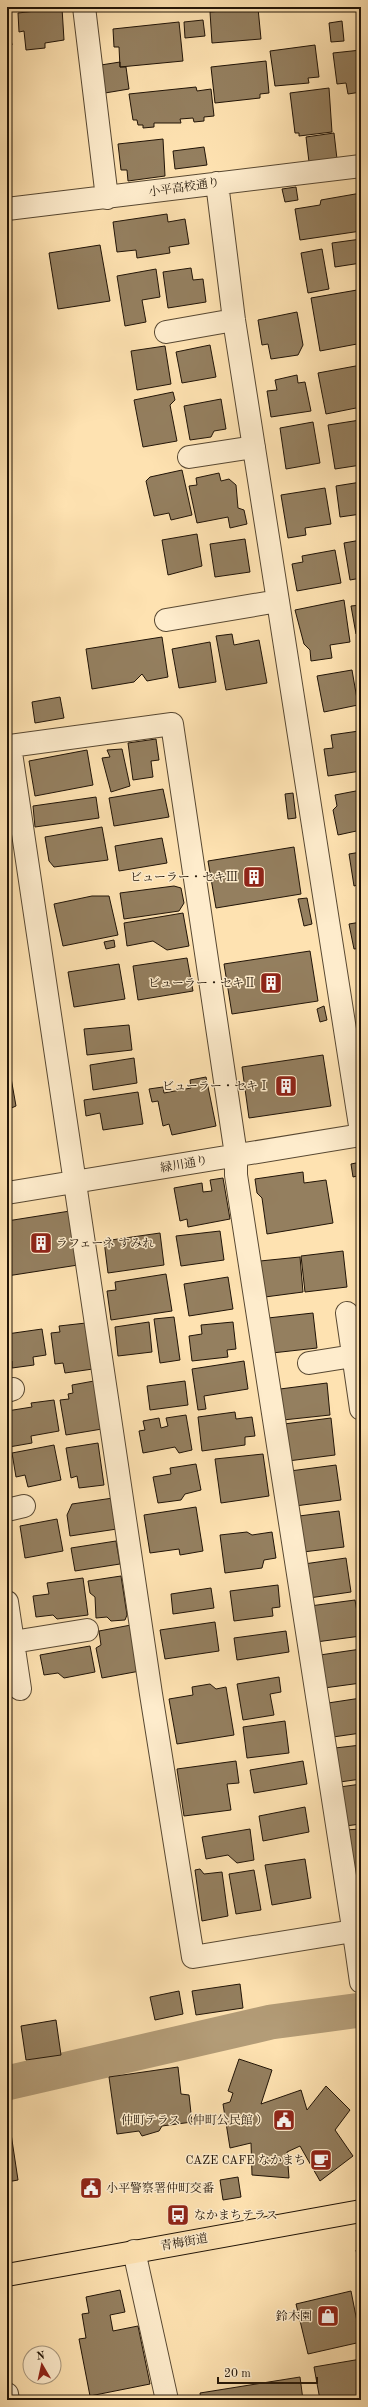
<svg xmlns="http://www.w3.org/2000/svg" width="368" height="2407" font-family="'Old Standard TT','Noto Serif JP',serif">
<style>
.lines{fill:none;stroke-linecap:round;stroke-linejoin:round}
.canal{stroke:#b39c77;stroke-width:35}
.building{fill:#947f5f;stroke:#211407}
.minor-casing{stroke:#584832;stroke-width:24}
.major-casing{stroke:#211407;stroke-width:24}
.minor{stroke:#feeccc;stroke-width:22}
.major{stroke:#fee2b1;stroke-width:22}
.labels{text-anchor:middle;stroke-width:3;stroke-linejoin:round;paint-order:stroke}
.street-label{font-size:12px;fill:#211407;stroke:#feeccc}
.poi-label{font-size:12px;fill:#211407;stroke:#feeccc;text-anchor:end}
</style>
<rect width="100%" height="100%" fill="#fee2b1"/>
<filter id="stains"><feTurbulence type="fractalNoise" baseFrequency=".005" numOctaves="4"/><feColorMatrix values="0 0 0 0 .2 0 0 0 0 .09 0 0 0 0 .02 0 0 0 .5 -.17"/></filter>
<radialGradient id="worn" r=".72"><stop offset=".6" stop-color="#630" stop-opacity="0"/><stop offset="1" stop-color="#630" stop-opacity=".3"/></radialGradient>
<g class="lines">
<path class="canal" d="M7,2083l264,-61 90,-12"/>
</g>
<path class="building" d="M62,8l2,32 -19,3v5l-19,2 -2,-19 -5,1 -1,-19z
M258,8l3,31 -49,4 -2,-31z
M7,18l5,27 -5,1z
M203,20l2,16 -20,2 -1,-16z
M342,21l2,20 -13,1 -2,-19z
M179,22l4,39 -63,6 -1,-20h-5l-1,-18z
M315,45l4,32 -11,1 1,5 -34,3 -5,-35z
M361,50v42l-13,2 -2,-11 -9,1 -4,-31z
M266,61l3,32 -9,1v4l-45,5 -4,-36z
M120,62v5h6l3,22 -24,4 -4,-28z
M196,87l1,4 14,-2 3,27 -10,1v4l-10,1 -1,-4 -13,1 1,4h-27v4l-11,1v-3h-5l-1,-5h-4l-4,-26z
M329,88l3,44 -33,4v-3h-4l-5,-40z
M334,133l3,26 -28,3 -3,-25z
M163,139l2,37 -37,5 -1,-11h-6l-3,-26z
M204,147l3,18 -32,4 -2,-18z
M296,187l2,13 -13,2 -3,-13z
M361,193v38l-61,9 -5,-31 25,-4 1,-5z
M167,214l1,8 17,-3 4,25 -20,3 1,6 -33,5 -1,-8 -19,2 -4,-30z
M361,239v24l-26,4 -3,-24z
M100,245l10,56 -52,8 -9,-56z
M322,249l7,40 -21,4 -7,-40z
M191,268l2,12 10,-1 3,23 -38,6 -5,-36z
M156,269l4,28 -18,3 4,22 -21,4 -8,-50z
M357,290l4,22v42l-3,1 -1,-11 -37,7 -9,-53z
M297,312l6,33 -5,10 -27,4 -3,-15 -6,1 -4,-25z
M210,345l6,32 -34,6 -6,-31z
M165,346l6,38 -34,6 -6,-39z
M361,365v42l-35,7 -8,-41z
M297,375l1,8 7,-1 6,29 -40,6 -4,-26 10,-1 -2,-10z
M173,392l2,8 -5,5 7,36 -34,6 -9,-47z
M221,399l5,30 -12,2 -3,6 -21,3 -6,-34z
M360,420l1,45 -26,4 -7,-44z
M313,422l7,41 -34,6 -6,-41z
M182,470l10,45 -21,5 -2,-7 -15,3 -8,-35 4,-4z
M219,473l2,8 8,-2 7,6 2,23 6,2 3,14 -17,4 -2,-11 -31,6 -8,-37 8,-1 -1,-7z
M361,482v32l-21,3 -4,-31z
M325,488l6,36 -26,4 1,7 -18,3 -7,-43z
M197,534l5,32 -34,9 -6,-35z
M245,539l5,33 -35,5 -5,-33z
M361,540v38l-11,2 -6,-37z
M335,550l6,33 -44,8 -5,-27 11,-2 -1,-6z
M344,600l6,42 -20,3 2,13 -21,3 -1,-11 -6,-6 -9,-34z
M361,605v29h-5l-5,-28z
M232,634l2,11 25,-5 8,43 -41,7 -10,-54z
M162,637l6,40 -21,4 -5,-7 -8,8 -42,7 -6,-40z
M210,642l6,40 -37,6 -7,-39z
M352,670l6,35 -34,7 -7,-36z
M60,697l4,21 -29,5 -3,-21z
M359,731l2,40 -33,5 -4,-27 9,-1 -2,-13z
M156,739l3,21 -8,1 2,16 -20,3 -5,-37z
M122,749l8,37 -19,6 -9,-34 8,-1 -3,-7z
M87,750l6,35 -58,11 -6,-35z
M163,789l6,28 -55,9 -5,-28z
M361,790v40l-23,5 -5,-25 4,-4 -2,-11z
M293,793l3,25 -8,1 -3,-25z
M96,797l3,21 -64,9 -2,-21z
M102,827l6,33 -54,7 -5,-6 -4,-24z
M162,838l5,25 -48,8 -4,-25z
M294,847l7,47 -85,14 -8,-47z
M361,852v32l-7,2 -5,-32z
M174,886l7,2 3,15 -5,8 -55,8 -4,-26z
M92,896h17l9,39 -55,11 -9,-42z
M307,898l5,26 -8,2 -6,-27z
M183,913l6,33 -22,4 -14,-9 -26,5 -3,-23z
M361,922v26l-7,1 -5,-25z
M114,940l1,7 -9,2 -2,-7z
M310,951l8,50 -86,13 -8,-50z
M187,958l6,33 -55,9 -5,-34z
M119,964l6,35 -51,8 -6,-35z
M324,1006l3,14 -7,2 -3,-13z
M129,1025l3,25 -45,5 -3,-26z
M323,1055l8,51 -82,12 -7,-51z
M134,1058l3,25 -44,7 -3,-25z
M206,1077l10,49 -44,9 -3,-11 -6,2 -5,-25 -6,1 -3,-13 14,-2 1,6 27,-5 -1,-8z
M11,1078l5,28 -9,4v-31z
M138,1092l5,32 -40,6 -3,-17 -14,3 -2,-16z
M361,1162v13l-8,2 -2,-13z
M303,1172l1,11 22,-3 7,43 -66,11 -5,-36 -5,-5 -2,-14z
M223,1178l7,41 -42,8 -1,-8 -7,2 -6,-33 28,-5 1,9 9,-1 -2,-11z
M70,1211l8,54 -71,11v-55z
M220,1231l4,29 -43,6 -5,-30z
M160,1233l4,32 -56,8 -4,-32z
M343,1251l4,36 -42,5 -4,-36z
M300,1257l3,35 -38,5 -5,-36z
M166,1274l6,37 -61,9 -4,-29 9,-1 -1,-8z
M228,1277l5,32 -44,7 -5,-32z
M313,1313l4,35 -45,5 -4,-35z
M174,1317l6,43 -20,3 -6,-44z
M149,1322l3,30 -34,4 -3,-29z
M233,1322l3,27 -9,1 1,7 -36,4 -3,-25 13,-2 -1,-9z
M86,1323l7,46 -28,4 -2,-10 -8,1 -4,-31 9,-1 -1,-6z
M42,1329l4,26 -13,2 1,8 -22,3v-7h-5v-27z
M244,1361l4,28 -44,7 2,13 -8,1 -6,-41z
M94,1381l8,48 -36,6 -6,-35 9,-1 -1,-5 5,-1 -1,-8z
M185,1381l3,24 -38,5 -3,-24z
M327,1383l3,32 -47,5 -3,-31z
M54,1400l5,31 -28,5 1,7 -23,4 -2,-36 25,-4 -1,-4z
M235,1412l1,7 16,-2 3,19 -10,1v8l-43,6 -4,-34z
M186,1415l6,35 -13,3 -4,-6 -32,6 -4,-22 6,-1 -2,-9 16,-3 2,10 7,-2 -2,-8z
M331,1418l4,37 -47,6 -4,-37z
M98,1443l6,42 -25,3 -2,-12 -6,2 -5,-30z
M54,1445l7,35 -33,7 -3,-12 -9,2 -4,-24z
M263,1454l6,42 -48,7 -6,-44z
M196,1464l5,26 -16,4 -4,6 -23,3 -5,-26 18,-3 -1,-6z
M336,1465l5,35 -46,6 -5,-35z
M113,1498l4,31 -47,7 -3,-21 5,-11z
M196,1507l7,44 -23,4 -1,-6 -29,4 -6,-38z
M339,1511l5,36 -41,5 -4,-36z
M57,1519l6,32 -38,7 -5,-32z
M247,1532l5,3 20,-3 4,26 -12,2 -2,8 -37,5 -5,-38z
M116,1541l4,23 -45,7 -4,-23z
M346,1558l5,34 -42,6 -5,-34z
M121,1576l6,39 -2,5 -14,1 -4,-4 -11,1 -1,-21 -5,-4 -2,-12z
M83,1578l5,37 -31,4 -4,-4 -17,2 -3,-21 16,-2 -2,-11z
M278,1585l2,22 -8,1 1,8 -39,5 -4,-30z
M211,1588l3,20 -41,6 -2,-20z
M355,1600l6,36 -45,6 -6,-36z
M215,1622l4,29 -54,8 -5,-29z
M131,1625l9,46 -38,7 -6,-30 5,-3 -2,-14z
M286,1631l3,21 -52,8 -3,-22z
M90,1646l5,26 -31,6 -6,-5 -14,2 -4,-20z
M361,1649v34l-37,5 -4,-33z
M279,1677l2,15 -11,2 4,21 -31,5 -6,-36z
M210,1684l6,5 10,-2 8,48 -57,9 -8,-45 24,-4 -1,-8z
M361,1698v35l-28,4 -5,-34z
M285,1721l4,32 -42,5 -4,-31z
M361,1745v34l-21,3 -5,-34z
M236,1761l3,22 -12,1 4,26 -47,6 -7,-47z
M303,1761l4,23 -53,9 -4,-23z
M361,1784v40l-16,2 -5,-39z
M305,1807l4,25 -46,9 -4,-25z
M250,1829l4,31 -17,3 -9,-8 -22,4 -4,-22z
M361,1829v43l-10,2 -6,-44z
M305,1859l6,39 -39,7 -7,-40z
M200,1869l4,5 18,-2 6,44 -26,5 -7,-51z
M254,1870l7,40 -25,4 -7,-40z
M361,1875v45l-9,-44z
M240,1984l3,24 -47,7 -4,-24z
M179,1991l4,23 -28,6 -5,-23z
M56,2020l5,35 -35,5 -5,-34z
M239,2059l33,11 -11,34 40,-14 6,20 19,-24 24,24 -15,20 18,26 -33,25 -20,-35 -13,6 2,26 -37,-3 -1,-32 -21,5 -7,-44 7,-2 3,-9 -5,-2z
M178,2067l3,27 8,1 3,27 -30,4 -3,5 -17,5 -3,-5 -22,3 -8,-57z
M7,2107l11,73 -11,2z
M238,2177l3,20 -18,3 -3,-20z
M361,2249v28l-5,-27z
M120,2290l5,22 -15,3 3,16 25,-5 12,58 -60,12 -11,-57 7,-1 -4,-24 7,-1 -3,-16z
M351,2291l10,51 -53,12 -12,-50z
M361,2359v41h-41l-6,-33z
M300,2377l3,23h-102l-1,-7z"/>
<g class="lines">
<g class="minor-casing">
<path id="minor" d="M84,7l23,191
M217,183l17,137 127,812
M7,209l354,-43
M166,332l68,-12
M189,457l65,-10
M166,620l112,-19
M7,1193l354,-58
M347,1313l14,96
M309,1363l44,-7
M7,1391l6,-2
M7,1510l17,-4
M7,1602l13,87
M13,1642l74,-12
M353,1931l-160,26 -42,-263 -141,-948 162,-22 64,431v20l120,772 5,35
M134,2251l33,149
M7,2394l1,6"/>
</g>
<g class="major-casing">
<path id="major" d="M7,2275l354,-64"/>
</g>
<use href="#minor" class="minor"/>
<use href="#major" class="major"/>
</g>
<defs>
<g id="building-square" transform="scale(1.15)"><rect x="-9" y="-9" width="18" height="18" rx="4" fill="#8f2418" stroke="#feeccc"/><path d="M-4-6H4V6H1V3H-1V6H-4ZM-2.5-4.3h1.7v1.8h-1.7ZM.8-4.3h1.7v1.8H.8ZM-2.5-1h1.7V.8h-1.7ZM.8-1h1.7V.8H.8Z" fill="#fff"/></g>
<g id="civic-square" transform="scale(1.15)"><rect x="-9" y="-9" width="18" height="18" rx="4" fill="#8f2418" stroke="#feeccc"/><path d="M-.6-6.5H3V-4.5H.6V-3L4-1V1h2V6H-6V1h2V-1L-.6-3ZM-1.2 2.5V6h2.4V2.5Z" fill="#fff"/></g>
<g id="cafe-square" transform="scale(1.15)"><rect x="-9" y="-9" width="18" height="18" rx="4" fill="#8f2418" stroke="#feeccc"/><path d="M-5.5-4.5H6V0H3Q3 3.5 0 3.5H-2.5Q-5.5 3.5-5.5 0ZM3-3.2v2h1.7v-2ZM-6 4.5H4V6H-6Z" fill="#fff"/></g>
<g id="bus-square" transform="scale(1.15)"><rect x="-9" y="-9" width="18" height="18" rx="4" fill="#8f2418" stroke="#feeccc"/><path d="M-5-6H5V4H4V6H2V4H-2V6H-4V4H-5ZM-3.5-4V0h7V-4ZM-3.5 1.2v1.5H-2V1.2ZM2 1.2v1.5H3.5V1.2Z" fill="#fff"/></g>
<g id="shop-square" transform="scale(1.15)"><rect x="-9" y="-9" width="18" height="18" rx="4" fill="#8f2418" stroke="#feeccc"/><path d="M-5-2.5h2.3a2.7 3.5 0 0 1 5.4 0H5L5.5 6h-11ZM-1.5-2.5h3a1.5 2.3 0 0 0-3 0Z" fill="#fff"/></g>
</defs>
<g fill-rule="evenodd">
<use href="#building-square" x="254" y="877"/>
<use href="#building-square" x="271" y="983"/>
<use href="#building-square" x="286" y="1086"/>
<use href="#building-square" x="41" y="1243"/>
<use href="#civic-square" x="284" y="2120"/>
<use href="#cafe-square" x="321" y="2160"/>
<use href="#civic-square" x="91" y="2188"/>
<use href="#bus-square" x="178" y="2215"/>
<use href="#shop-square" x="328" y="2316"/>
</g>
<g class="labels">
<g class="street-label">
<text transform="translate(184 187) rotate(-8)" y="4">小平高校通り</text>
<text transform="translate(184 1164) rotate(-10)" y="4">緑川通り</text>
<text transform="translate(184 2242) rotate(-10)" y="4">青梅街道</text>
</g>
<g class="poi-label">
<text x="238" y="881">ビューラー・セキⅢ</text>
<text x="256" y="987">ビューラー・セキⅡ</text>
<text x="270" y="1090">ビューラー・セキⅠ</text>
<text x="56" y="1247" text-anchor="start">ラフェーネ すみれ</text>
<text x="268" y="2124">仲町テラス（仲町公民館 ）</text>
<text x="306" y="2164">CAZE CAFE なかまち</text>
<text x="106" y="2192" text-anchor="start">小平警察署仲町交番</text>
<text x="194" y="2219" text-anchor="start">なかまちテラス</text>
<text x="312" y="2320">鈴木園</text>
</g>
</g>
<rect width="368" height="2407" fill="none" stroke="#fee2b1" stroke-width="24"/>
<rect x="8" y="8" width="352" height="2391" fill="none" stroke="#211407" stroke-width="2"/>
<rect x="12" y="12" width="344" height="2383" fill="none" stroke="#211407"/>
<g transform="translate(42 2365) rotate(351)"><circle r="19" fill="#feeccc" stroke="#a6967d"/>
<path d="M0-3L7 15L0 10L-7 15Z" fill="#8f2418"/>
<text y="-6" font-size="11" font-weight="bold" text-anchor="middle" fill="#211407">N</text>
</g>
<path d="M218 2377v6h99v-6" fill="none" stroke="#211407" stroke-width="2"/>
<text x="224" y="2377" font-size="12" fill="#211407" stroke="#feeccc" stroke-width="3" paint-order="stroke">20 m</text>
<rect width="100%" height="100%" filter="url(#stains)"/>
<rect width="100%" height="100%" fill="url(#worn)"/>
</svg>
